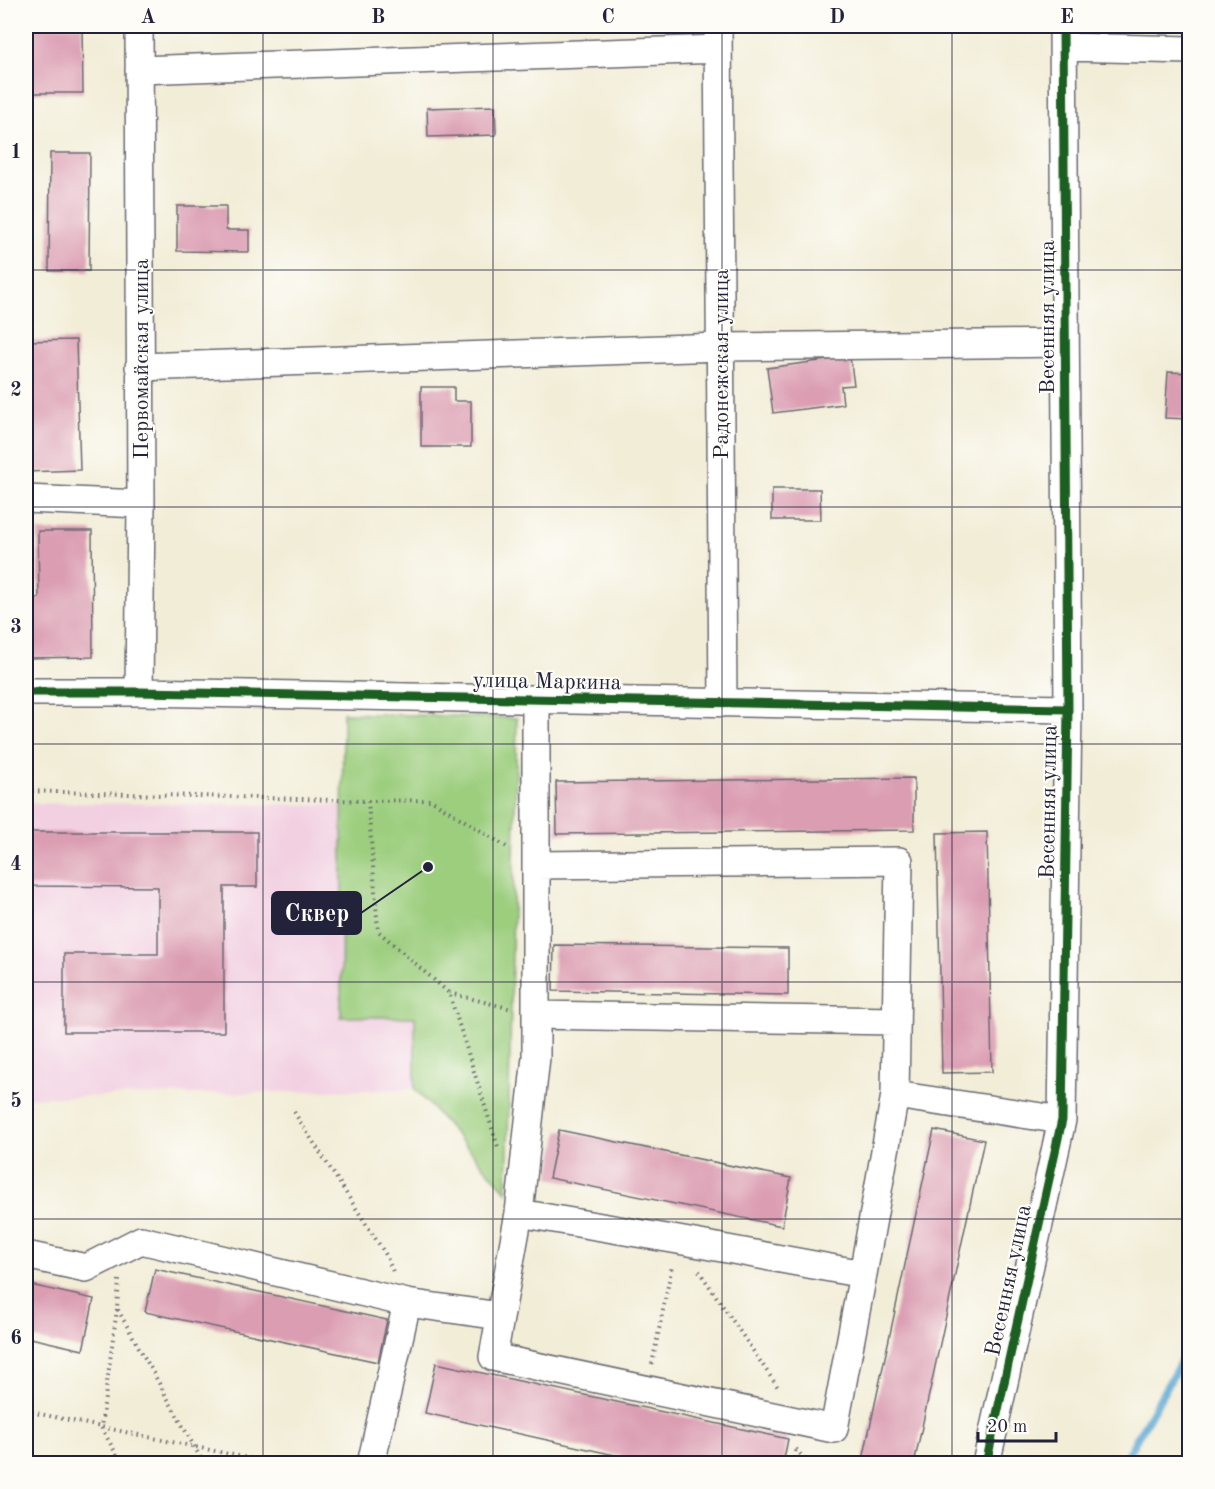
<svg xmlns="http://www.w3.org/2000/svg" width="1215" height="1489" font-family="'Old Standard TT',serif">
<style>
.built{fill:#f2d0e2}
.green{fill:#9cce7e;stroke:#5f785c;stroke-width:1.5}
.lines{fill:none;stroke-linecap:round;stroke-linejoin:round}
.stream{stroke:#56a5d0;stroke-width:8}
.building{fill:#db9db2}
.minor-casing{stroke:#6b6972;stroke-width:30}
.path{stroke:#6b6972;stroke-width:4;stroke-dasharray:1.5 4.5;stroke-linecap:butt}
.minor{stroke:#fff;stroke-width:27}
.cycleway-casing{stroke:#fdfcf7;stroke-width:13}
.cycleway{stroke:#1b5e20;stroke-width:9}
.grid{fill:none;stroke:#22223b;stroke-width:1.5;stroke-opacity:0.55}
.labels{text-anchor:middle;stroke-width:4.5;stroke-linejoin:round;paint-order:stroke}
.street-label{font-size:22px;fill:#22223b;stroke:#fdfcf7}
.leader{fill:none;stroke:#22223b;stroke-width:2}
.callout-dot{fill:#22223b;stroke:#fdfcf7;stroke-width:2}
.callout{fill:#22223b;stroke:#22223b;stroke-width:2}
.callout-label{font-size:24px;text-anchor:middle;font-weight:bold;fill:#fff}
.neatline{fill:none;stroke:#22223b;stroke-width:2}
.grid-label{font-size:20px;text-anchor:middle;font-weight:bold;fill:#22223b}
</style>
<rect width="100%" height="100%" fill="#fdfcf7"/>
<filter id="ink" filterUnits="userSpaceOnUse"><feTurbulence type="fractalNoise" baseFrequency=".0167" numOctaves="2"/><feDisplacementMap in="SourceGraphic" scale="12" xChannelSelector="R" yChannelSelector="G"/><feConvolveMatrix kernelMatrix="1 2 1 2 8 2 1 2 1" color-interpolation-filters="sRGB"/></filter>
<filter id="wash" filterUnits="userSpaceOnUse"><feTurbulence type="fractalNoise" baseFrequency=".008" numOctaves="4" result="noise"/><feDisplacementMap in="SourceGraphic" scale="24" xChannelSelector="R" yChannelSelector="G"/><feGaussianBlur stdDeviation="1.35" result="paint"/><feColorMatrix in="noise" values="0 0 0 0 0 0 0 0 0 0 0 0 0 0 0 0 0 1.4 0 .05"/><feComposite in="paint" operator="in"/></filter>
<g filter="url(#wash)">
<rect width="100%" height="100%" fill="#f2edd7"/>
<path class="built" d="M26,803l316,2 -1,211 74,1v72l-389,9z"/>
<path class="green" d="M343,713l174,5 -10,474 -92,-103v-72h-74z"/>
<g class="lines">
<path class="stream" d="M1122,1464l68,-118"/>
</g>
<g id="blocks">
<path class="building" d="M27,26h55l1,67h-56z
M495,106l1,29 -68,2 -1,-29z
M50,153h40l-1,118h-40z
M177,206h49v24h23v22l-72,-1z
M76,340l4,130 -54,2v-131z
M850,357l4,28 -13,1 2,18 -70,9 -6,-45z
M1168,372l22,1v46l-25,-1z
M421,387h33v14h17v46h-50z
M772,489h48l1,31h-49z
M38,531h54l1,126 -67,1v-60h13z
M914,778v52l-357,4 -1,-52z
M26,832h231v55h-33v145h-160v-78h94v-67l-132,-1z
M987,832l5,240 -50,1 -5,-240z
M554,945l234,3v47l-235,-4z
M559,1130l232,48 -9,48 -233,-48z
M934,1130l50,10 -70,324h-52z
M155,1269l232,51 -9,42 -233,-50z
M26,1284l68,15 -11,51 -57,-13z
M436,1363l352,76 -5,25h-128l-230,-51z"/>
</g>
</g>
<g filter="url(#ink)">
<use href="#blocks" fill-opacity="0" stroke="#6b6972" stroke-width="1.5"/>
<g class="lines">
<g class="minor-casing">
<path id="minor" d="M139,26l2,478 -2,188
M718,26l5,677
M1064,47l126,3
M139,70l579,-21
M139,367l581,-20 345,-4
M26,499l115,5
M26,692h113l929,17
M536,699v358l-17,156 -26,144 341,72 29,-155
M536,865l363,-4 -4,234
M536,1015l360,6
M519,1213l159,27 185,34 32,-179 167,25
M26,1255l60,13 55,-28 266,63 93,13
M371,1464l36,-161
M986,1464l76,-344 6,-411 -5,-683"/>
</g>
<path class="path" d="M26,791l342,10 10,130 71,62 49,154
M368,801l63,-1 79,49
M449,993l63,16
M294,1112l92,143 8,19
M699,1271l80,118
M119,1280l-2,28 87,156
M117,1309l-16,118 21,37
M652,1364l20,-98
M26,1411l250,53
M796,1449l12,15
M793,1464l3,-17"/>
<use href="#minor" class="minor"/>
<g class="cycleway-casing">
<path id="cycleway" d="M26,692h113l929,17
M986,1464l76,-344 6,-411 -5,-683"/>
</g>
<use href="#cycleway" class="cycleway"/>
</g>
</g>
<path class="grid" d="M263,26v1438M493,26v1438M722,26v1438M952,26v1438M26,270h1164M26,507h1164M26,744h1164M26,982h1164M26,1219h1164"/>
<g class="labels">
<g class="street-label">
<text transform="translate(1046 317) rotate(-90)" y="8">Весенняя улица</text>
<text transform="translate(140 359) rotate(-90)" y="8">Первомайская улица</text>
<text transform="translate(720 364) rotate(-90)" y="8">Радонежская улица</text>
<text transform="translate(547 680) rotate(1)" y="8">улица Маркина</text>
<text transform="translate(1047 802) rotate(-89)" y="8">Весенняя улица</text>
<text transform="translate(1007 1280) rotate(-78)" y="8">Весенняя улица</text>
</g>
</g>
<path class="leader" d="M428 867L361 913"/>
<circle class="callout-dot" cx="428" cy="867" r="6"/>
<rect class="callout" x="272" y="892" width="89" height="42" rx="6"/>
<g class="callout-label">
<text x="317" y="921">Сквер</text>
</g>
<rect width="1215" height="1489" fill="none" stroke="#fdfcf7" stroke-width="66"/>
<path d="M978 1432v9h78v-9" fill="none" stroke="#22223b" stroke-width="3"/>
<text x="987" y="1432" font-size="18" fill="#22223b" stroke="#fdfcf7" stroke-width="4.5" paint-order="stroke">20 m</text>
<rect x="33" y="33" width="1149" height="1423" class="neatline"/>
<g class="grid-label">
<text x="148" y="23">A</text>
<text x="378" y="23">B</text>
<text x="608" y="23">C</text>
<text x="837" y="23">D</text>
<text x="1067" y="23">E</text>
<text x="16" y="158">1</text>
<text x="16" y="396">2</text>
<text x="16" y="633">3</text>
<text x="16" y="870">4</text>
<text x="16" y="1107">5</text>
<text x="16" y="1344">6</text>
</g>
</svg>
